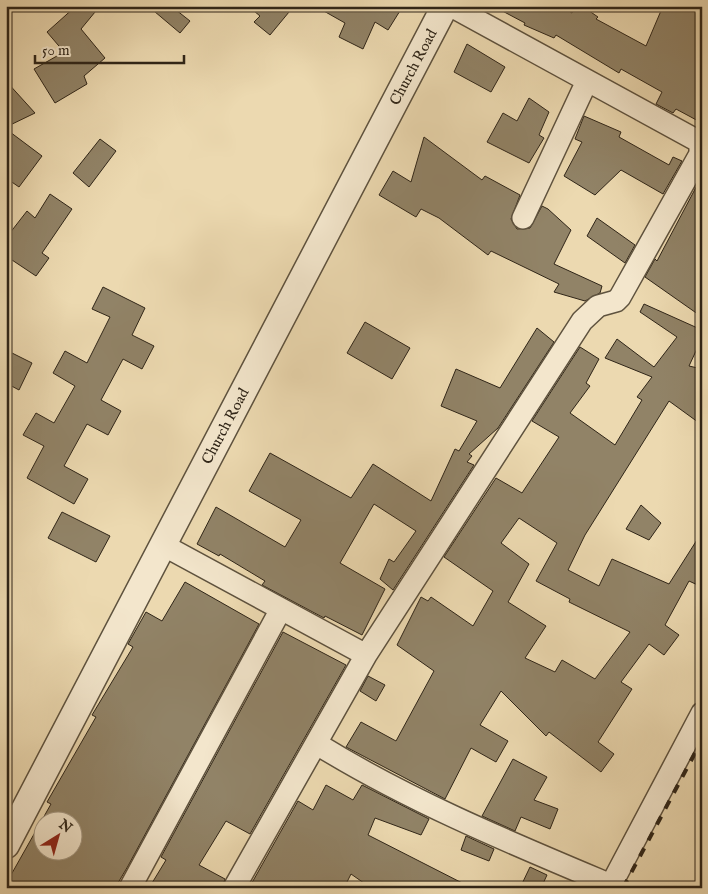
<svg xmlns="http://www.w3.org/2000/svg" width="708" height="894" font-family="'IM FELL English',serif">
<style>
.building{fill:#918367;stroke:#2f2518;fill-rule:evenodd}
.lines{fill:none;stroke-linecap:round;stroke-linejoin:round}
.minor-casing{stroke:#5e523e;stroke-width:24}
.tertiary-casing{stroke:#5e523e;stroke-width:29}
.minor{stroke:#f3e6cc;stroke-width:21}
.tertiary{stroke:#f3e6cc;stroke-width:26}
.rail{stroke:#2f2518;stroke-width:4;stroke-dasharray:9 9;stroke-linecap:butt}
.labels{text-anchor:middle;stroke-width:4.5;stroke-linejoin:round;paint-order:stroke}
.street-label{font-size:15px;fill:#2f2518;stroke:#f3e6cc}
</style>
<rect width="100%" height="100%" fill="#ecd9b0"/>
<filter id="stains"><feTurbulence type="fractalNoise" baseFrequency=".004" numOctaves="4"/><feColorMatrix values="0 0 0 0 .2 0 0 0 0 .09 0 0 0 0 .02 0 0 0 .5 -.17"/></filter>
<radialGradient id="worn" r=".72"><stop offset=".6" stop-color="#630" stop-opacity="0"/><stop offset="1" stop-color="#630" stop-opacity=".3"/></radialGradient>
<path class="building" d="M76,6h24l-19,23 24,29 -21,18 3,8 -32,19 -21,-34 30,-17 -17,-20z
M148,6h23l19,15 -10,12z
M248,6h46l-24,29 -16,-13 6,-6z
M315,6h88l-15,24 -13,-8 -12,27 -24,-12 6,-14z
M493,6h68l11,7 3,-7h7l16,11 -2,2 50,27 17,-40h39v117l-26,-14 -3,4 -17,-9 6,-12 -41,-23 -2,4 -63,-38 -2,3 -30,-13 1,-2z
M467,44l38,23 -14,25 -37,-20z
M6,81l29,32 -29,14z
M529,98l20,14 -10,23 5,3 -15,25 -42,-21 16,-29 14,8z
M584,116l37,16 -2,5 50,28 4,-8 9,4 -19,33 -42,-24 -26,25 -31,-19 18,-34 -7,-3z
M6,129l36,27 -23,31 -13,-9z
M424,137l58,43 3,-4 35,19 -9,24 6,10 13,-1 12,-22 6,3 23,21 -17,34 48,22 -2,7 -15,8 -31,-9 5,-8 -68,-33 -3,4 -49,-37 -18,-9 -5,8 -37,-22 14,-24 18,11z
M100,139l16,12 -27,36 -16,-14z
M702,176v141l-57,-40 10,-18 2,2z
M50,194l22,15 -30,44 7,5 -13,18 -30,-20v-18l21,-27 8,7z
M597,218l38,27 -10,18 -38,-27z
M103,287l42,21 -13,27 22,11 -12,23 -19,-10 -22,41 20,11 -13,24 -21,-11 -23,42 24,13 -14,25 -47,-26 17,-32 -21,-11 13,-22 18,10 21,-37 -22,-13 12,-22 22,12 23,-46 -18,-8z
M644,304l58,26v8l-13,28 13,3v56l-33,-24 -84,134 -17,35 31,16 13,-27 57,25 33,-52v55l-13,-6 -24,44 14,10 -15,20 -15,-11 -28,38 11,7 -34,53 16,12 -13,18 -52,-40 -3,4 -45,-45 -21,34 28,16 -12,21 -25,-14 -26,51 -99,-52 15,-25 35,19 38,-70 -37,-26 24,-48 7,4 3,-4 42,29 20,-35 -49,-34 52,-79 26,15 37,-56 -27,-16 48,-74 19,12 -13,24 4,3 -20,27 45,32 27,-45 -5,-3 15,-20 -47,-19 12,-19 37,28 23,-30 -37,-25zM519,518l38,25 -21,38 34,18 -1,3 61,30 -35,47 -33,-19 -7,12 -30,-14 21,-32 -38,-24 21,-38 -28,-21z
M365,322l45,26 -18,31 -45,-26z
M537,328l17,14 -56,86 -29,26 3,2 -5,6 7,3 -81,125 -13,-11 9,-20 5,3 22,-31 -42,-27 -34,59 45,26 -23,46 -37,-19 -1,2 -62,-33 3,-4 -45,-27 -1,2 -22,-12 19,-37 69,40 16,-27 -52,-29 21,-38 81,45 22,-34 58,37 24,-52 4,2 18,-30 -36,-15 15,-37 44,19z
M6,350l26,13 -13,27 -13,-7z
M641,505l20,18 -12,17 -23,-11z
M62,512l48,24 -14,26 -48,-24z
M185,582l74,42 -131,242 -13,22h-98l-10,-6 44,-78 -4,-2 49,-85 -4,-2 41,-68 -5,-3 18,-32 16,9zM42,822h30v30h-30z
M283,632l63,33 -96,169 -24,-13 -27,44 26,14 -3,9h-73l17,-28 -5,-3z
M368,676l17,9 -9,16 -16,-10z
M513,759l34,18 -13,23 24,9 -8,20 -29,-12 -6,14 -33,-15z
M326,785l27,15 9,-15 67,34 -8,16 -46,-17 -7,17 104,53h-101l-20,-14 -7,14h-95l49,-87 15,9z
M466,836l28,13 -5,12 -28,-11z
M530,867l17,8 -6,13h-21z"/>
<g class="lines">
<g class="minor-casing">
<path id="minor" d="M523,218l64,-137
M163,545l203,110
M317,744c92,57 194,99 294,141l-2,3
M611,885l91,-172
M130,888l151,-279
M234,888l132,-233 216,-334 16,-15 18,-5 4,-4 80,-143v-9l-4,-5 -245,-134"/>
</g>
<g class="tertiary-casing">
<path id="tertiary" d="M6,845l439,-839"/>
</g>
<use href="#minor" class="minor"/>
<use href="#tertiary" class="tertiary"/>
<path class="rail" d="M623,888l79,-148"/>
</g>
<g class="labels">
<g class="street-label">
<text transform="translate(413 67) rotate(-62)" y="5">Church Road</text>
<text transform="translate(225 426) rotate(-62)" y="5">Church Road</text>
</g>
</g>
<rect width="708" height="894" fill="none" stroke="#ecd9b0" stroke-width="25"/>
<rect x="8" y="8" width="693" height="879" fill="none" stroke="#2f2518" stroke-width="2.5"/>
<rect x="12" y="12" width="683" height="869" fill="none" stroke="#2f2518"/>
<g transform="translate(58 836) rotate(37)"><circle r="24" fill="#f3e6cc" stroke="#a59984"/>
<path d="M0-4L9 19L0 12L-9 19Z" fill="#8f2418"/>
<text y="-8" font-size="14" font-weight="bold" text-anchor="middle" fill="#2f2518">N</text>
</g>
<path d="M35 55v8h149v-8" fill="none" stroke="#2f2518" stroke-width="2.5"/>
<text x="42" y="55" font-size="15" fill="#2f2518" stroke="#f3e6cc" stroke-width="4" paint-order="stroke">50 m</text>
<rect width="100%" height="100%" filter="url(#stains)"/>
<rect width="100%" height="100%" fill="url(#worn)"/>
</svg>
